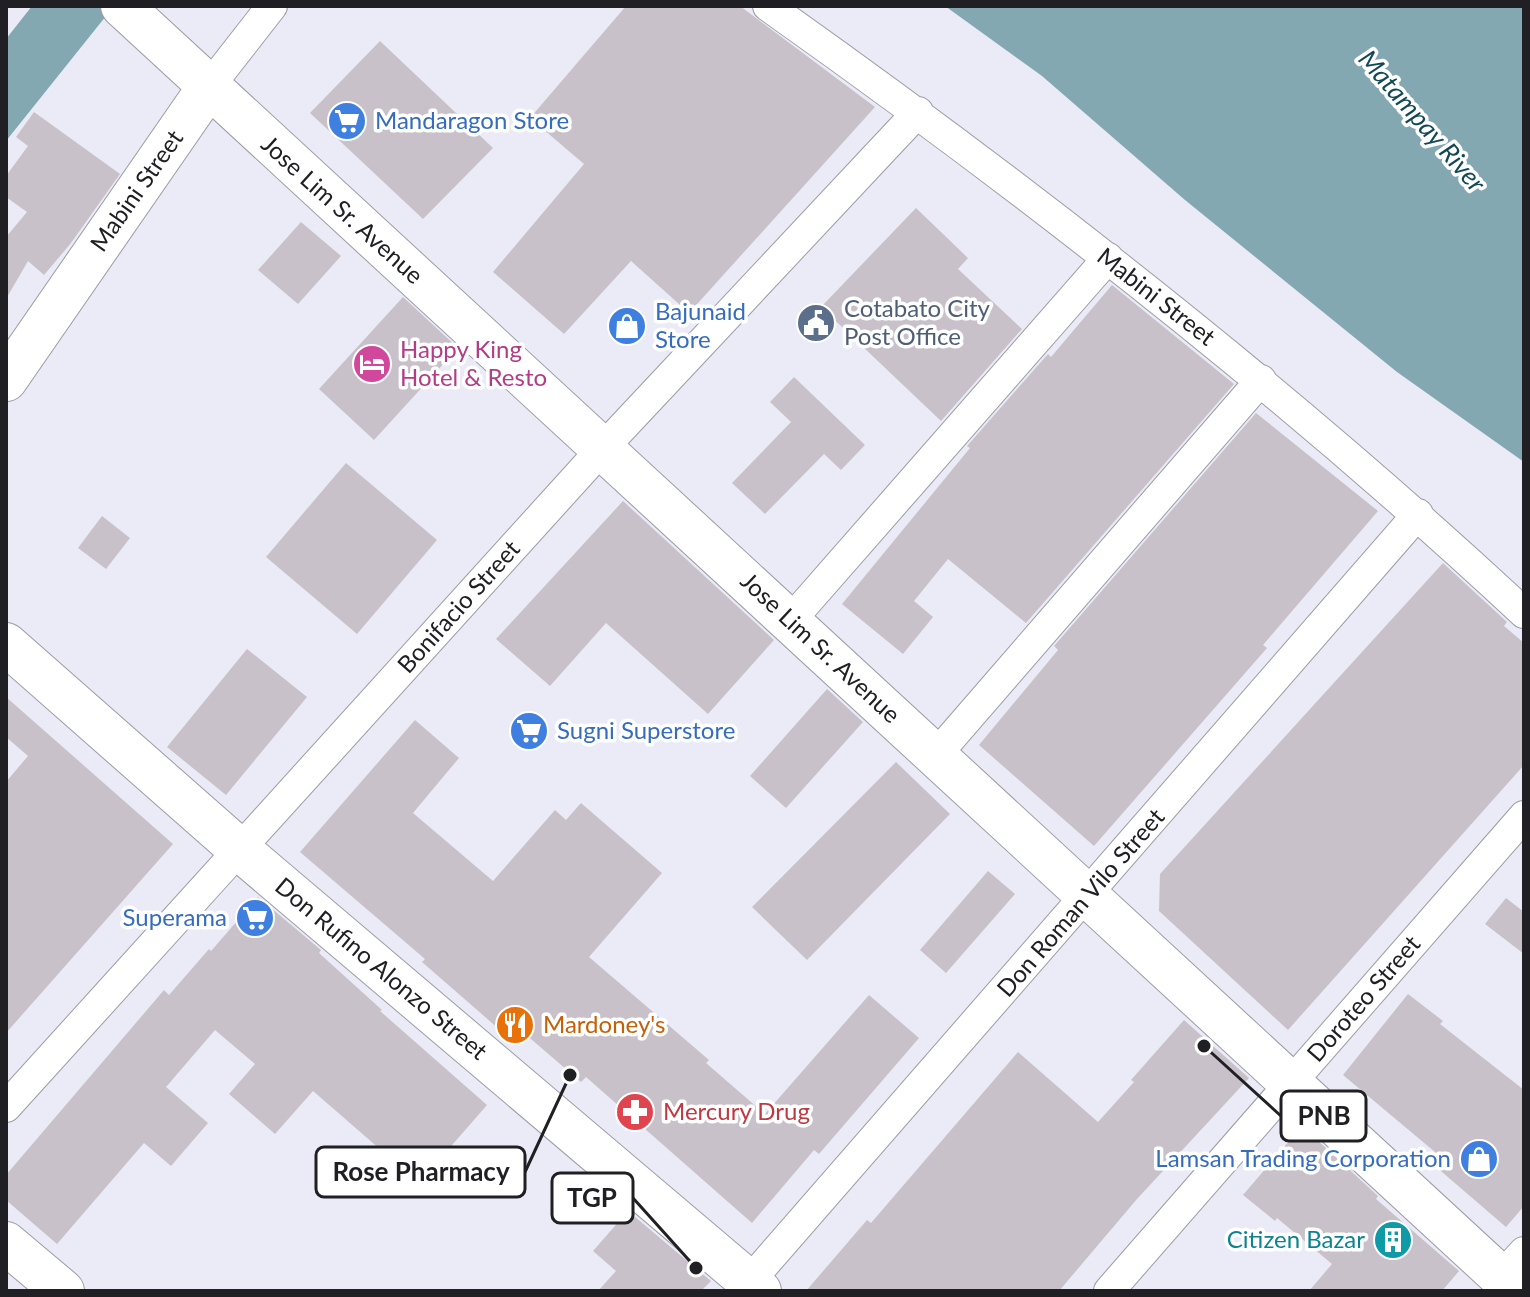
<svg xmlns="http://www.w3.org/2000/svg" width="1530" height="1297" font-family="Lato,sans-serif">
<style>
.water{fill:#83a8b1}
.building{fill:#c8c1c9}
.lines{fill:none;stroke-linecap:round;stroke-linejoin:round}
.street-casing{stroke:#9b9ca5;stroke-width:32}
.secondary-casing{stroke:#9b9ca5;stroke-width:44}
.street{stroke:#fff;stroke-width:30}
.secondary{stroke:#fff;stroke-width:42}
.labels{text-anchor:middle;stroke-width:7;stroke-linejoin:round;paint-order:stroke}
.shop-label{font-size:24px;fill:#366cbe;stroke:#fff;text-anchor:start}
.street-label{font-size:24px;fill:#202024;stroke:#fff}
.service-label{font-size:24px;fill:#4e5e75;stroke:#fff;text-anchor:start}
.hotel-label{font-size:24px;fill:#b23c85;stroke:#fff;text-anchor:start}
.food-label{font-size:24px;fill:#c56008;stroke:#fff;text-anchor:start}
.health-label{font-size:24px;fill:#be3a42;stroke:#fff;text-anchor:start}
.culture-label{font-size:24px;fill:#0d838f;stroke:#fff;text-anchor:end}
.water-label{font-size:26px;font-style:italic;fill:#134954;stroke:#fff}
.leader{fill:none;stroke:#202024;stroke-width:3}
.callout-dot{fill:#202024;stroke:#fff;stroke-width:3}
.callout{fill:#fff;stroke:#202024;stroke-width:3}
.callout-label{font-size:26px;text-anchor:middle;font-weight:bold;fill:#202024}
</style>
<rect width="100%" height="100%" fill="#eaebf6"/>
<path class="water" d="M32,6h82l-108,135v-102z
M945,6h579v456l-127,-90 -212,-172 -143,-124z"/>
<path class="building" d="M626,6h114l135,101 -186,206 -58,-52 -67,73 -71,-62 91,-108 -54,-46z
M380,41l113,107 -70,71 -113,-106z
M34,112l86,62 -49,69 -27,32 -16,-14 -22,38v-62l21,-25 -21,-15v-21l22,-30 -12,-9z
M916,208l52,50 -10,11 64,60 -81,92 -120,-114z
M301,222l40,34 -43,48 -40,-34z
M1112,285l122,99 -208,239 -78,-64 -34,42 19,16 -30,37 -61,-50 128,-156 -3,-2 81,-92 3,3z
M403,297l55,51 -84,92 -55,-51z
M794,377l71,68 -24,25 -17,-16 -59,60 -33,-31 59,-61 -21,-20z
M1256,413l122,98 -115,134 4,3 -173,198 -115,-101 79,-95 -4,-4z
M346,463l91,77 -80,94 -91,-77z
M623,501l151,139 -66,74 -102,-91 -56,63 -54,-47z
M102,516l28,22 -24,31 -28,-21z
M1443,563l64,59 -3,4 20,17v122l-236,265 -129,-119 1,-37z
M247,649l60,48 -81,98 -59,-48z
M827,689l36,33 -77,86 -36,-32z
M6,697l167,147 -167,189v-251l22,-26 -22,-19z
M415,720l44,38 -46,55 80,68 62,-71 11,10 15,-17 81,70 -73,84 120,103 -3,3 59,51 104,-119 50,43 -100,116 -5,-4 -62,73 -166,-146 -5,5 -57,-49 -9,10 -93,-81 3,-3 -125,-107z
M896,762l54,52 -143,146 -55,-53z
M988,871l27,23 -69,79 -26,-23z
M258,897l63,53 -2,3 63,57 -2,1 107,94 -68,78 -106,-92 -38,43 -46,-40 26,-30 -40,-34 -49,57 42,36 -37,43 -27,-23 -87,101 -51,-44v-25l158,-185 5,5 40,-46 2,2z
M1506,898l18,14v42l-39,-30z
M1408,994l35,27 -3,3 84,66v116l-18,21 -78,-67 7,-8 -92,-77z
M1184,1020l65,58 -112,121 -78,92h-253l61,-71 4,3 147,-171 80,70 36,-40 -3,-2z
M1302,1126l76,70 -2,3 83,72 -17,20h-133l23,-27 -55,-46 -2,3 -32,-26z
M628,1211l83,70 -10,10h-103l18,-20 -23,-20z"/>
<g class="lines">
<g class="street-casing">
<path id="street" d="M768,6c264,187 519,386 756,607
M208,88l64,-82
M790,621l318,-363
M936,755l325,-375
M6,1107l597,-659 315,-336
M1501,1277l23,-25
M741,1291l677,-777
M1109,1291l415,-475"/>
</g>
<g class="secondary-casing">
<path id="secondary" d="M122,6l1394,1285
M6,380l202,-292
M6,644l234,206 520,441
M6,1243l57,48"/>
</g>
<use href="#street" class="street"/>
<use href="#secondary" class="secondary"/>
</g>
<defs>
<g id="supermarket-disc" transform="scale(2)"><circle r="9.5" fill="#3f7fe0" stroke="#fff"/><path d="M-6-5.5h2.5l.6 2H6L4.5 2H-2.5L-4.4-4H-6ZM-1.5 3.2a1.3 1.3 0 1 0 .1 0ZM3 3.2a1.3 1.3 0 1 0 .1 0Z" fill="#fff"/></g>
<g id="civic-disc" transform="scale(2)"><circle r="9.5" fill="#5c6f8a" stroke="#fff"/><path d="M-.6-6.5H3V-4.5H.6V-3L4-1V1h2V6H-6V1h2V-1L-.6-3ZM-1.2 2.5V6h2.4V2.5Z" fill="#fff"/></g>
<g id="shop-disc" transform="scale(2)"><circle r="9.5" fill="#3f7fe0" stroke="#fff"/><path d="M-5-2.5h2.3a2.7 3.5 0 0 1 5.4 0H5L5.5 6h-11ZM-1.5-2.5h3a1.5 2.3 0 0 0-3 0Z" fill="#fff"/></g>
<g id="hotel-disc" transform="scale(2)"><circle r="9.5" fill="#d1479c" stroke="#fff"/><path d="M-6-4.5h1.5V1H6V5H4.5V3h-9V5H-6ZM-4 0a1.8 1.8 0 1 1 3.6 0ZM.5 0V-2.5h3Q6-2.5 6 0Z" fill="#fff"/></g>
<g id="restaurant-disc" transform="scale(2)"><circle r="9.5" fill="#e8710a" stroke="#fff"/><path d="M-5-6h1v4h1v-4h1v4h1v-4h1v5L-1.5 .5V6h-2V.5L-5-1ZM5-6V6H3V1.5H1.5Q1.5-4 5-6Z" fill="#fff"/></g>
<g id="pharmacy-disc" transform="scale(2)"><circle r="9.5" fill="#e0444e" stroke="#fff"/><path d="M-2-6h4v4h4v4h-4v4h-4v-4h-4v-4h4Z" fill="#fff"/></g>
<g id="building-disc" transform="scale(2)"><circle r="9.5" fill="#0f9aa8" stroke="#fff"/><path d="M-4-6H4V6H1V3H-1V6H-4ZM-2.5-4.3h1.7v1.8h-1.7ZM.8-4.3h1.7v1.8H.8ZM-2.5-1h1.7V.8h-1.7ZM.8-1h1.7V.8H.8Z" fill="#fff"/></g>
</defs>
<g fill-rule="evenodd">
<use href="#supermarket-disc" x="347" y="121"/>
<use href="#civic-disc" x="816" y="323"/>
<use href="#shop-disc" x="627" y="326"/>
<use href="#hotel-disc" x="372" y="364"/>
<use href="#supermarket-disc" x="529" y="731"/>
<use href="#supermarket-disc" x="255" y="918"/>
<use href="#restaurant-disc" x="515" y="1025"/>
<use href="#pharmacy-disc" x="635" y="1112"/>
<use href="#shop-disc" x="1479" y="1159"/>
<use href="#building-disc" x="1393" y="1240"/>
</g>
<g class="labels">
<g class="shop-label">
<text x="375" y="129">Mandaragon Store</text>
<text x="655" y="320">Bajunaid<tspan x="655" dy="28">Store</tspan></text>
<text x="557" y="739">Sugni Superstore</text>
<text x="227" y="926" text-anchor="end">Superama</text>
<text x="1451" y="1167" text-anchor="end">Lamsan Trading Corporation</text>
</g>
<g class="street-label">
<text transform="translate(137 191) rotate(-55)" y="8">Mabini Street</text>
<text transform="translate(342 210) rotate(42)" y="8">Jose Lim Sr. Avenue</text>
<text transform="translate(1156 297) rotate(38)" y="8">Mabini Street</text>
<text transform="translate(459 607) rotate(-48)" y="8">Bonifacio Street</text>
<text transform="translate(820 648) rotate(43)" y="8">Jose Lim Sr. Avenue</text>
<text transform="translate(1081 903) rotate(-49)" y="8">Don Roman Vilo Street</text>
<text transform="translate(381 969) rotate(40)" y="8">Don Rufino Alonzo Street</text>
<text transform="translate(1364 999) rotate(-49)" y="8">Doroteo Street</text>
</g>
<g class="service-label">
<text x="844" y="317">Cotabato City<tspan x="844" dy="28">Post Office</tspan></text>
</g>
<g class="hotel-label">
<text x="400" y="358">Happy King<tspan x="400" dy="28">Hotel &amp; Resto</tspan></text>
</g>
<g class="food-label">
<text x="543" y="1033">Mardoney's</text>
</g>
<g class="health-label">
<text x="663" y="1120">Mercury Drug</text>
</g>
<g class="culture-label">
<text x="1365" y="1248">Citizen Bazar</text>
</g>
<g class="water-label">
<text transform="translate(1422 121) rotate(49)" y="9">Matampay River</text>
</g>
</g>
<path class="leader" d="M1204 1046L1281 1116M570 1075L525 1172M696 1268L633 1198"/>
<g class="callout-dot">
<circle cx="1204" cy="1046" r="8"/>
<circle cx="570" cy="1075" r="8"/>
<circle cx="696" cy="1268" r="8"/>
</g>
<g class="callout">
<rect x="1281" y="1091" width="85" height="50" rx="8"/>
<rect x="316" y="1147" width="209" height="50" rx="8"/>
<rect x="552" y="1173" width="81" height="50" rx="8"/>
</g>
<g class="callout-label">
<text x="1324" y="1125">PNB</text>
<text x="421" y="1181">Rose Pharmacy</text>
<text x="592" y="1207">TGP</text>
</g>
<rect width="1530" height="1297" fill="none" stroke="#202024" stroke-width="16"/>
</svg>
